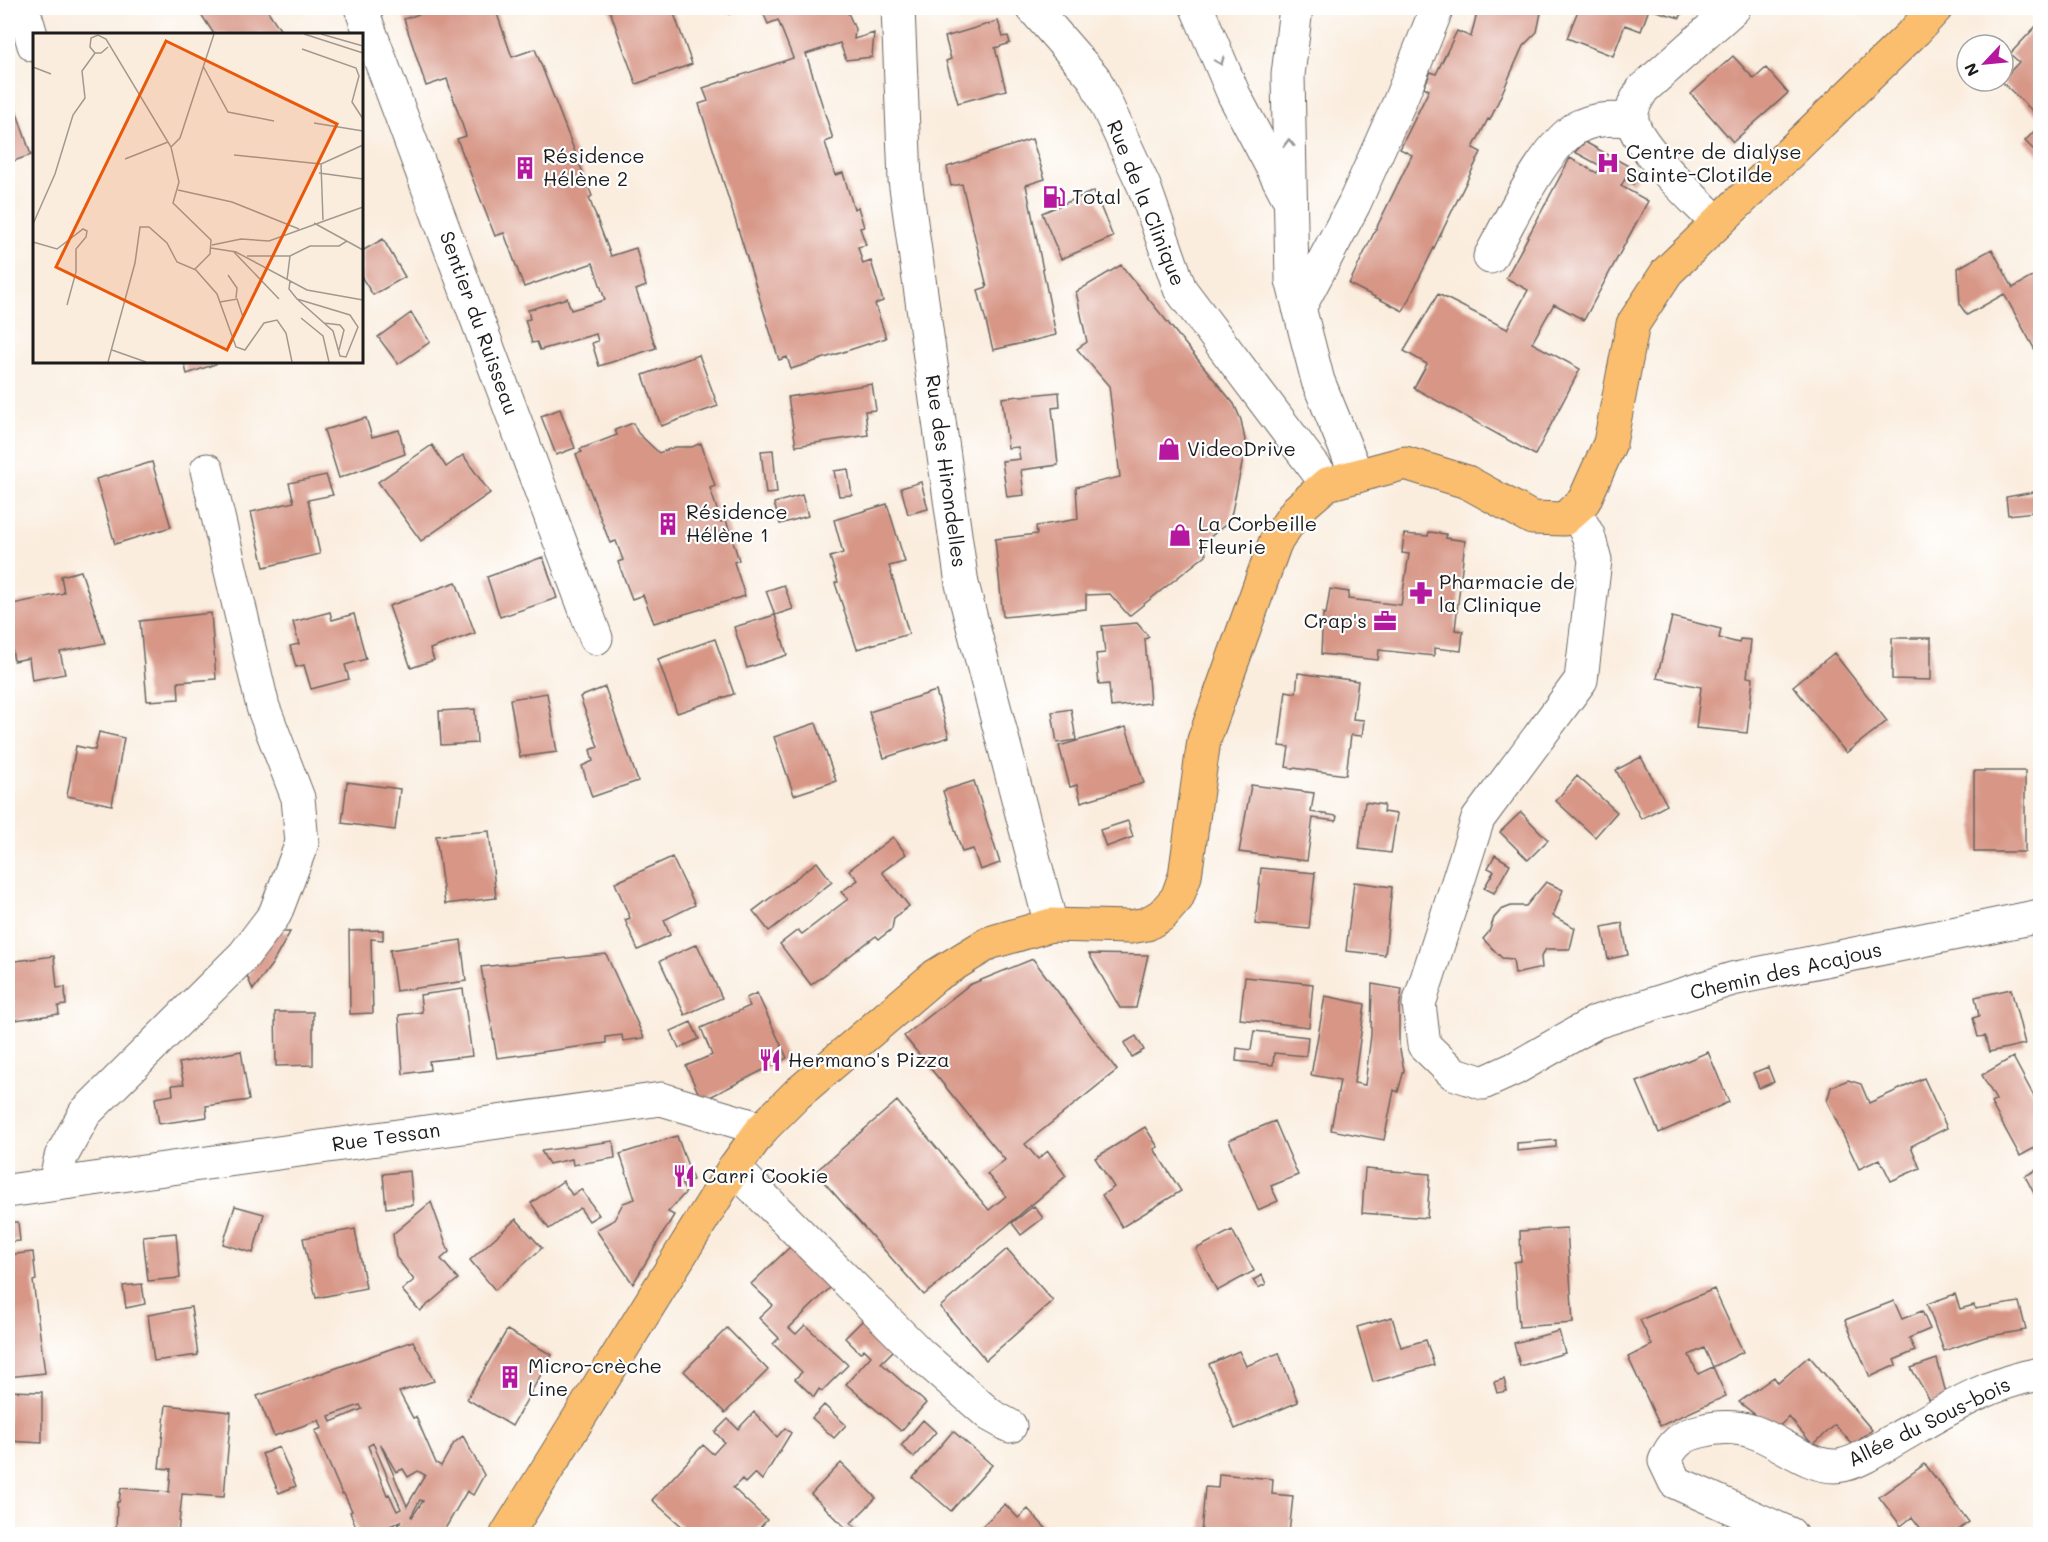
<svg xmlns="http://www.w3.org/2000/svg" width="2048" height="1542" font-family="Mali,sans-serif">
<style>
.building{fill:#d79686;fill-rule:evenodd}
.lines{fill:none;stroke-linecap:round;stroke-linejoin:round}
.minor-casing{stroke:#6a6560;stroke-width:35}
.major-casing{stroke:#6a6560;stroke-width:35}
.minor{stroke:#fff;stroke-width:33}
.major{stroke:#fbbe6e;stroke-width:33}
.oneway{stroke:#999}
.labels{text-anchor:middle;stroke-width:4.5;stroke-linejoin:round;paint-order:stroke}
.poi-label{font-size:20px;fill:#1c1c1c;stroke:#fff;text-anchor:start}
.street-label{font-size:20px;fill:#1c1c1c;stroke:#fff}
.inset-road{fill:none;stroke:#a19990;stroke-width:1.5}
.view{fill:#e8590c;fill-opacity:0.15;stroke:#e8590c;stroke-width:3}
.inset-edge{fill:none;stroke:#1c1c1c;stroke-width:3}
</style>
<rect width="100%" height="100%" fill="#fff"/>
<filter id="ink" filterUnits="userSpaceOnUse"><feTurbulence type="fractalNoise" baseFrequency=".0167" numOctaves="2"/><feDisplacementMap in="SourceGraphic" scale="12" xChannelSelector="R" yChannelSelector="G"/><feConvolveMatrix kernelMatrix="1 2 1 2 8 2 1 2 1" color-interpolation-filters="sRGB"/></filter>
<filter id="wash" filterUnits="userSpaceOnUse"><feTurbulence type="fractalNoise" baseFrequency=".008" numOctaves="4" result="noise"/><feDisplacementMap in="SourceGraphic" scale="24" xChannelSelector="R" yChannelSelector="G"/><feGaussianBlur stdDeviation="1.35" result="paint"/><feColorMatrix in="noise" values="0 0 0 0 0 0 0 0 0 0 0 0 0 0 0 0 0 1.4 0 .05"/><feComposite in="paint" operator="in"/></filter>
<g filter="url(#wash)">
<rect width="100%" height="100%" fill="#faedde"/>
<g id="blocks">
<path class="building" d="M197,8h69l17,26h-69z
M437,8h58l17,49 23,-8 57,147 -3,2 22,58 25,-8 10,38 -10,4 20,58 -57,18 -7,-23 6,-2 -2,-7 -56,16 -3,-8 -5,1 -7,-23 5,-1 -2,-9 39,-12 4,12 34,-10 -12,-37 -69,24 -20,-54 -9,3 -38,-97 9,-3 -19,-57 -21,7 -22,-67z
M609,8h63l20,56 -56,20z
M727,8h18l-16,6z
M761,8h85l9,21 -1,10 20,-6 -2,24 -26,3 -6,-17 -34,11 27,85 -8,3 10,33 8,-2 11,36 4,-2 6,20 -4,1 6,17 -8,2 5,17 8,-3 12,40 -8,3 11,34 -95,31 -4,-12 -8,3 -80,-256 9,-3 -5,-13 90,-30 -15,-38 -10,4z
M1478,8h64l-5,24 -14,14 -33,74 -2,-1 -15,29 8,4 -78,159 -54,-27 63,-129 -12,-6 29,-59 -5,-3 7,-15 5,2 21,-43 14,6z
M1579,8h10l-1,2 4,2 1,-4h91l-4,10 -31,-9 -8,22 -16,-6 -12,31 -46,-18z
M1860,8h13l-7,6z
M998,21l5,16 5,-1 2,7 -15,5 11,42 -48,13 -12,-42 5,-2 -6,-22z
M2040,22v96l-39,-37 18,-19 -9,-8z
M1733,56l21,23 12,-11 22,25 -55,49 -42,-48z
M14,104l17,51 -23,8v-57z
M2040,125v31l-15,-15z
M1032,139l13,40 -19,6 30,150 -63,15 -15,-60 9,-3 -25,-103 -11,2 -4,-19z
M1585,142l56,31 -8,11 -8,-5 -4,7 27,15 -64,119 -30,-16 -22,39 48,26 -45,86 -121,-67 13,-24 -23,-13 34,-57 69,35 21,-39 -22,-12 64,-120 27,15 4,-7 -26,-14z
M1094,191l19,46 -52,22 -19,-46z
M383,239l22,38 -32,18 -11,-17v-27z
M1992,249l21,39 27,-16v87l-36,-65 -37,21 -7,-10 -2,-37z
M1121,265l113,139 7,16 5,25 -16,76 -26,21 2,13 -77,61 -19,-22 -24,1v14l-83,8 -8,-78 42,-5 -1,-8 42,-7 -2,-32 44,-10 -11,-91 -32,-37 10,-7 -11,-50z
M411,313l19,29 -32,22 -20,-27z
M699,355l19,51 -57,20 -18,-51z
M184,362h37l-34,12z
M872,384l4,26 -11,1 3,24 -72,11 -8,-49z
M1059,392l1,15 -8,1 6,57 -37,5 3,25 -17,2 -5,-36 18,-2 -2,-12 -10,1 -6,-50z
M560,409l15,39 -19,7 -15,-39z
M366,418l6,19 27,-7 6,24 -66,24 -15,-48z
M633,423l5,10 21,20 16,-6h17l9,-4 14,43 -5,2 11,34 5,-2 13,40 -5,2 11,34 -91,27 -11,-28 -11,4 -14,-37 5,-2 -7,-19 -6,2 -34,-89 6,-2 -2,-3 37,-14 -2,-5z
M432,445l14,22 17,-12 27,38 -69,48 -43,-59z
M773,450l4,43 -11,1 -5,-43z
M152,462l19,65 -56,17 -19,-65z
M848,469l4,26 -13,1 -5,-25z
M326,475l7,20 -25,5 12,54 -56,13 -13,-55 43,-10 -5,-19z
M921,482l7,27 -20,5 -7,-26z
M2040,491v40l-3,1 -3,-20 -26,3 -2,-18z
M802,495l6,21 -28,8 -6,-21z
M887,504l18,58 -16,4 20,68 -52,15 -22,-66 3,-1 -8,-25 13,-4 -9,-33z
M1429,532l17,2v4l19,3 -10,89 8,1 -2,20 -27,-3v8l-55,-6 -1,10 -57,-6 2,-41 3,1 4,-25 19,3 -1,7 53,6 8,-51 -7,-1 2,-19 24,2z
M543,557l14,41 -57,19 -13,-40z
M81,571l24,72 -45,9 5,22 -33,6 -3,-22 -15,3 -6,-35v-21l56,-12 -3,-17z
M456,582l19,51 -45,16 4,11 -23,8 -22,-62z
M784,585l9,24 -18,6 -9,-24z
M330,612l2,8 22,-6 12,45 -21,6 4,14 -38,10 -7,-24 -8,2 -6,-21 9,-2 -6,-22z
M211,613l5,66 -38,3 1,17 -32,2 -7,-80z
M775,615l12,40 -40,13 -13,-41z
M1672,617l49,12 -2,9 20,5 1,-4 11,1 -4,37 6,1 -6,55 -51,-5 5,-41 -44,-9z
M1137,623l12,14 -4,2 5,64 -39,4 -2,-23 -10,1 -3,-31 9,-1 -3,-27z
M1892,638h39v42l-39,-1z
M715,639l19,55 -57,19 -19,-54z
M1834,653l53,68 -41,32 -53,-67z
M1298,673l60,8 -5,38 11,1 -2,16 -11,-1 -5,40 -60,-8 3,-20 -10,-1 7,-55 10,2z
M605,687l33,94 -46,16 -10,-31 11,-5 -3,-11 8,-3 -18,-50z
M936,691l13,46 -65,21 -15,-46z
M547,693l10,59 -37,5 -10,-58z
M475,709l2,34 -36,2 -2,-34z
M1071,709l5,31 -19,3 -5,-31z
M816,723l20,58 -42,14 -20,-58z
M1126,727l18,56 -63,19 -4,-17 -7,2 -11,-41z
M99,732l25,6 -12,67 -45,-9 9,-50 19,4z
M1641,757l26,48 -26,14 -25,-49z
M1974,771h51v81h-51z
M1577,776l40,36 -22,25 -39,-36z
M974,781l26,82 -20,7 -7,-21 -11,3 -19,-61z
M347,782l53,7 -5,41 -53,-7z
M1251,785l63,8 -3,19 26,4 -1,5 -23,-3 -6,43 -68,-9z
M1365,802l19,3 -1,7 14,2 -6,39 -32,-4z
M1521,812l27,28 -20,20 -28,-28z
M1128,821l5,16 -27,10 -6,-17z
M489,831l7,67 -51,6 -9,-68z
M893,837l13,17 -24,18 27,34 -15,12 -2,11 -13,10 -3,-3 -65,49 -31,-41 18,-14 4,4 46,-35 -7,-7 17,-12 -9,-10z
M1495,855l15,9 -16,29 -10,-5 10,-17 -6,-3z
M672,857l23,48 -31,15 6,15 -32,15 -13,-30 5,-2 -15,-35z
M817,862l15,20 -63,49 -16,-20z
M1261,868l54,5 -6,56 -54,-5z
M1354,882l38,5 -7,68 -39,-4z
M1546,882l17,8 -10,26 22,12 -5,21h-24l-5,8 1,11 -27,6 -2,-15 -11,-1 -19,-19 6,-7 5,-14 7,-8 10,-4h15z
M1622,923l6,32 -20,4 -6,-32z
M383,930v10l-12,-1 2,74 -23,1 -1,-83z
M276,932h14l-18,32 -19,26 -6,-14z
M461,940l5,41 -70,10 -6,-41z
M697,944l25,54 -37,17 -25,-54z
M606,954l38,84 -21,3 -1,-6 -16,2v6l-109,15 -16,-91z
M1089,954l59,1 -12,53h-16z
M54,956l3,32 8,-1 1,18 -8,1 1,8 -51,7v-59z
M1033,959l84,111 -92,74 13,15 10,-8 18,25 -142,119 -109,-123 82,-71 92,109 17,-14 -19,-22 18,-14 -101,-124 65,-51z
M1245,977l68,7 -4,43 -69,-8z
M1372,984l30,5 -3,20v36l5,25 -6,22 -4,-2 -10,50 -53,-10 9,-50 -29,-5 14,-79 40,8 -11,79 11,2 6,-50z
M463,989l9,67 -43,5 1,9 -27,4 -4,-59 23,-3 -2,-17z
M2011,989l14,55 -36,8 -4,-16 -7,1 -5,-19 6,-2 -4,-19z
M757,993l30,65 -85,43 -16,-35 26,-11 -11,-27 49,-22 -4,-8z
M275,1012h38v53l-37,1z
M691,1022l8,17 -20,9 -8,-17z
M1254,1031l54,6 -2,19 -32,-3 -1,12 -37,-4 1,-13 14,2z
M1136,1036l8,14 -12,7 -8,-14z
M241,1051l8,49 -43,6 1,11 -48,7 -4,-26 18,-3 -1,-10 12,-1 -5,-21z
M1708,1052l21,50 -70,31 -22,-51z
M2013,1057l27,51v37l-20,11 -29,-53 5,-3 -14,-25z
M1768,1067l6,15 -15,6 -6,-15z
M1924,1078l23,50 -36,18 9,22 -29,13 -11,-22 -21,10 -32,-68 4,-14 17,-7 13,4 8,19z
M1275,1121l23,54 -27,11 7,15 -20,9 -29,-70z
M1145,1127l13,20 -4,2 27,42 -59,36 -20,-32 12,-8 -19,-29z
M677,1136l16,44 -12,3 5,9 -18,20 6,3 -41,69 -37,-54 18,-10 9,-17 12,-4 -15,-45z
M1556,1140v7l-39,4v-8z
M613,1141l2,17 -42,7 -1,-6 -23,5 -8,-13z
M2040,1168v37l-15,-29z
M1365,1169l65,5 -3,44 -65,-5z
M410,1171l3,34 -27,3 -3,-34z
M563,1181l9,14 9,-6 18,26 -10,6 -9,-13 -31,21 -18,-26z
M431,1202l18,50 -8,7 17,20 -38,32 -18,-21 12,-10 -18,-23 -3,-23z
M235,1206l29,8 -11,39 -30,-9z
M1034,1206l9,12 -22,17 -9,-12z
M516,1219l26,29 -47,42 -25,-30z
M8,1222h10l2,19 -12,1z
M1567,1228l6,95 -54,4 -5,-65 7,-1 -1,-30z
M355,1229l11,59 -50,10 -13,-60z
M1232,1230l22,41 -37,20 -21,-42z
M176,1233l4,45 -32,3 -5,-45z
M792,1245l41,40 -44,43 7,6 9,-9 43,40 -26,26 -3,-2 -5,8 -19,-18 7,-7 -29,-28 6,-6 -20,-20 14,-13 -22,-21z
M1007,1249l46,52 -67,59 -46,-53z
M33,1252l3,28 -3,1 12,92 -37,4v-122z
M1262,1275l4,9 -8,4 -5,-8z
M142,1284l3,20 -19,4 -3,-22z
M1714,1289l29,63 -30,15 -9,-19 -15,7 9,19 15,-7 13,29 -66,30 -32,-69 24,-12 -12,-25z
M1955,1294l5,15 14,-4 1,4 44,-7 7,28 -41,7 -41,14 -17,-47z
M1894,1301l8,18 20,-8 8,18 -21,9 6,13 -21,9 2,5 -26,12 -25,-57z
M191,1307l7,48 -44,6 -6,-46z
M866,1317l34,27 -19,19 45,40 -25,28 -55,-47 25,-28 -7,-7 -4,4 -15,-15z
M1392,1317l9,30 25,-7 8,25 -61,17 -16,-55z
M727,1328l41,42 -43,43 -41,-42z
M507,1330l45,25 -40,71 -45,-27z
M1559,1331l6,22 -45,13 -6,-23z
M413,1341l21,40 -35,11 14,26 3,-1 20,46 5,3 13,-23 9,-7 21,39 -11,20 -6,-4 -25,43h-49l8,-13 -13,6 3,7h-32l-9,-22 2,-1 -8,-17h-2l-27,-63 7,-3 -3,-8 -45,16 -17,-40zM360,1405l2,4 -31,13 -2,-6zM373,1443l28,66 -4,2 -8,-17 -2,1 -19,-49zM380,1443l16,29 7,-3 5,8 10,-6 7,4 -18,31zM420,1500l3,1 -11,16 -1,-1z
M1239,1351l7,15 33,-13 19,49 -63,27 -26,-65z
M1809,1356l63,74 -19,15 -18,-20 -22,20 -24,-28 -14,13 -36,-28 35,-25 4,6z
M1937,1359l11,42 -13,8 -24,-41z
M1504,1379l3,12 -10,2 -3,-11z
M8,1391l34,1v51l-34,-2z
M166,1405l65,7 -7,85 -42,-3 -4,40h-62l1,-32h2l2,-14 48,4 2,-23 -12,-1z
M824,1405l22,20 -12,13 -22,-20z
M754,1412l23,25 8,-9 6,5 -29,47 -7,-7 -10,10 -3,-4 -9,9 34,32 -13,14h-73l5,-4 -34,-30 51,-55 10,9 11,-12 -9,-10 13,-13 10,10z
M923,1420l13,12 -22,25 -13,-11z
M953,1431l39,34 -41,46 -38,-33z
M279,1447l17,39 -17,7 -17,-39z
M841,1463l35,35 -25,25 11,11h-22l6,-6 -35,-34z
M1925,1464l44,58 -16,12h-28l-13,-17 -11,9 -22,-29z
M1219,1474l54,5 -1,15 21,2 -4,38h-88l4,-47 13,1z
M1005,1504l13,14 10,-9 23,25h-77z"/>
</g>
</g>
<g filter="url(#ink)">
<use href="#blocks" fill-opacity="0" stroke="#6a6560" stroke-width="1.5"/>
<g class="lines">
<g class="minor-casing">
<path id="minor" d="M23,8l11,37
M361,8l235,630
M898,8l7,172 57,404 89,341
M1033,8l61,70 50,108 36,103 147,195
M1197,8l37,87 53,100
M1296,8l-8,67 4,205 26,101 39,95
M1717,223c-20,-22 -82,-77 -85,-104 -1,-12 5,-20 11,-30l91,-81
M1490,257c18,-32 58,-119 92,-132 16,-7 33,-6 50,-5
M1299,308l55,-104 45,-101 38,-95
M1574,510l14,25 7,25 -14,120 -103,139 -59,185 5,41 29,28 30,10 31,-14 82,-47 136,-43 308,-63
M734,1168l186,186 70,61 20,11
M55,1182l6,-25 24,-44 159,-158 31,-41 27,-71 -4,-45 -35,-91 -56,-237
M8,1191l653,-92 101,30
M1790,1534l-115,-52 -10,-21c7,-17 17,-26 36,-30 18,-5 35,-5 53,1 27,9 60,40 89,33 18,-4 37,-17 53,-26 47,-27 91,-56 144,-65"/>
</g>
<g class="major-casing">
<path id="major" d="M507,1534l227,-366 28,-39 35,-35 138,-118 54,-33 62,-18 79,2 17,-3 15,-9 15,-17 8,-22 19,-136 71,-197 22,-33 30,-26 78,-21 62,19 65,36 32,1 20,-18 26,-58 23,-119 34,-52 248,-241 21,-23"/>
</g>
<use href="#minor" class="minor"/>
<use href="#major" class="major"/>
</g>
<defs><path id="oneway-chevron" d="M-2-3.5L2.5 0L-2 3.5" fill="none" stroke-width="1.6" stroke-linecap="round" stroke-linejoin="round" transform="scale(1.5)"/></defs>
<g class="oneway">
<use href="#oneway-chevron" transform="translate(1220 61) rotate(67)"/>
<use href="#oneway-chevron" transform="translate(1289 143) rotate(-91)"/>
</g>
</g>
<defs>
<g id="hospital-bare" transform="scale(1.8)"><path d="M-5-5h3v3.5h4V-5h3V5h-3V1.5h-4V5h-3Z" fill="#b5179e" stroke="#fff" stroke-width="2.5" paint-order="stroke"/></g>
<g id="building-bare" transform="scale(1.8)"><path d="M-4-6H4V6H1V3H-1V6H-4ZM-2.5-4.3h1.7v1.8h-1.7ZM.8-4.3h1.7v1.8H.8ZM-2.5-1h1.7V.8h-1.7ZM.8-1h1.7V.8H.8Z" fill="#b5179e" stroke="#fff" stroke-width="2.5" paint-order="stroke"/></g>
<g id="fuel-bare" transform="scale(1.8)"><path d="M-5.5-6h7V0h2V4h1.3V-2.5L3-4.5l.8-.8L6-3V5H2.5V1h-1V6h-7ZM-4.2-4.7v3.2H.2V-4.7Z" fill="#b5179e" stroke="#fff" stroke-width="2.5" paint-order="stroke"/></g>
<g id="shop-bare" transform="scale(1.8)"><path d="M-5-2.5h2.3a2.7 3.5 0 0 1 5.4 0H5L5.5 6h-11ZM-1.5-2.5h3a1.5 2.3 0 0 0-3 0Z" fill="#b5179e" stroke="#fff" stroke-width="2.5" paint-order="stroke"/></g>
<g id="pharmacy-bare" transform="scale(1.8)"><path d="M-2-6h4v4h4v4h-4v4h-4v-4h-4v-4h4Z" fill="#b5179e" stroke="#fff" stroke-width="2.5" paint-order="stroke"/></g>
<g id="office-bare" transform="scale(1.8)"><path d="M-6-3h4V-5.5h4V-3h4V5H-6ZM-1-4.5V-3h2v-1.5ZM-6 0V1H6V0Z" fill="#b5179e" stroke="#fff" stroke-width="2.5" paint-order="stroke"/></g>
<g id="restaurant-bare" transform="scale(1.8)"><path d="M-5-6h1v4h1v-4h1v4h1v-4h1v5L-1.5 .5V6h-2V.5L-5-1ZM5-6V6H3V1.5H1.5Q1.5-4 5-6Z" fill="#b5179e" stroke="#fff" stroke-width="2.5" paint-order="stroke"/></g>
</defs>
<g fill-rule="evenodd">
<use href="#hospital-bare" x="1608" y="163"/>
<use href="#building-bare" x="525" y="168"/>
<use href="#fuel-bare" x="1054" y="197"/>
<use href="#shop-bare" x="1169" y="449"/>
<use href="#building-bare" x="668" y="524"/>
<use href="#shop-bare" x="1180" y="535"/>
<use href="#pharmacy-bare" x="1421" y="593"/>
<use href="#office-bare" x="1385" y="621"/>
<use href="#restaurant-bare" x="770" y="1060"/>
<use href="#restaurant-bare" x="684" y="1176"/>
<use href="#building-bare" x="510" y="1377"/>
</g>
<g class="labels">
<g class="poi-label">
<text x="1626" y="159">Centre de dialyse<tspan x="1626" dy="23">Sainte-Clotilde</tspan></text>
<text x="543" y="163">Résidence<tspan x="543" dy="23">Hélène 2</tspan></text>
<text x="1072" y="204">Total</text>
<text x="1187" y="456">VideoDrive</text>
<text x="686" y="519">Résidence<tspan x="686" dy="23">Hélène 1</tspan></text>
<text x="1198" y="531">La Corbeille<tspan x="1198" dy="23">Fleurie</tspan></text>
<text x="1439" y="589">Pharmacie de<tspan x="1439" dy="23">la Clinique</tspan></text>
<text x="1367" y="628" text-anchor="end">Crap's</text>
<text x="788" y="1067">Hermano's Pizza</text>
<text x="702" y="1183">Carri Cookie</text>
<text x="528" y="1373">Micro-crèche<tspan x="528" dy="23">Line</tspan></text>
</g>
<g class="street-label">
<text transform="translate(1146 203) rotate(68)" y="7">Rue de la Clinique</text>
<text transform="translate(479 323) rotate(70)" y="7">Sentier du Ruisseau</text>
<text transform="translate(946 471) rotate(82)" y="7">Rue des Hirondelles</text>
<text transform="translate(1786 971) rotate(-13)" y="7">Chemin des Acajous</text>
<text transform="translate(386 1137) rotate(-8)" y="7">Rue Tessan</text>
<text transform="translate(1929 1422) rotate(-26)" y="7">Allée du Sous-bois</text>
</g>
</g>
<g transform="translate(33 33)">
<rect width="330" height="330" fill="#faedde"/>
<path class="inset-road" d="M271,1l59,19M288,1l42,12M75,14l-7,6h-6l-5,-6 1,-9 7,-3 8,4 65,108 8,35 -6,21 38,37 -1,14 -15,15 22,25 19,53 9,3 19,-27 13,-3 9,13 6,29M269,16l54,19 3,8 -7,26 11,17M170,33l25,46 46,9M0,34l18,7M281,90l49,8M138,114l9,-9 34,-104M201,122l87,9M92,126l43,-17M286,140l44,6M145,157l54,12 67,27M290,187l-2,-56 42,-19M281,190l49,27M0,191l22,-50 18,-59 12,-17 -3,-27 13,-18M0,209l24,7 26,-20 4,2 -1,6 -10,12v23l-9,33M179,212l29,-6 28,2 94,-34M178,215l25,4 71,38 56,10M200,218l46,48M214,223h43l20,-10h29l8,-5M195,242l9,13 -1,10M254,247l3,-24M257,248l-1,8 8,10 36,32 7,25 6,1 12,-30 -8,-12 -53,-16M187,269l17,-3 6,18M268,285l22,18 6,26M291,290l16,2 4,5 -5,20M79,317l34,12M75,329l27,-99 5,-36h9l18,16 10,19 19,8"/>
<path class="view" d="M133,8l171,83 -110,226 -171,-83z"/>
<rect width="330" height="330" class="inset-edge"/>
</g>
<rect width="2048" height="1542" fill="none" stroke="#fff" stroke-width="30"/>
<g transform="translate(1985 63) rotate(244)"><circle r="28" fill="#ffffff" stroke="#a4a4a4" stroke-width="1.5"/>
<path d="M0-4.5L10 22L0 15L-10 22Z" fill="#b5179e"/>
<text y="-9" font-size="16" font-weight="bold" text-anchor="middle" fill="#1c1c1c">N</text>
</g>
</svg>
